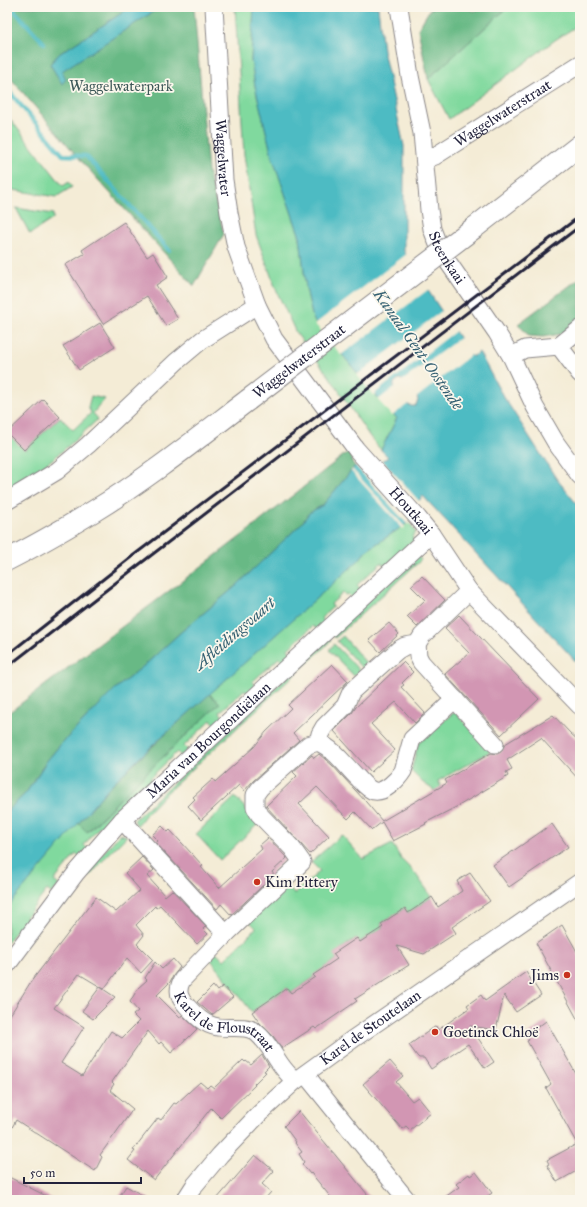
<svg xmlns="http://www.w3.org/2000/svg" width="587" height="1207" font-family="'IM FELL Great Primer',serif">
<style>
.green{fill:#80d99e;stroke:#517e6c}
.forest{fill:#68b985;stroke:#456e60}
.water{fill:#4dbbc3;stroke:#386e7f;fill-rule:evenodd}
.pier{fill:#f4ecd6}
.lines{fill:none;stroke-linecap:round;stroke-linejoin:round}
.stream{stroke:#4dbbc3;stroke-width:4.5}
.building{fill:#d296b3}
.minor-casing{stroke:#8b8788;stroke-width:19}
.major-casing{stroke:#8b8788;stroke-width:23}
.minor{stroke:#fff;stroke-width:17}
.major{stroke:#fff;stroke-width:21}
.rail{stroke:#22223b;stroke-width:3}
.major-bridge-casing{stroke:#8b8788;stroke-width:23;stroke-linecap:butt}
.major-bridge{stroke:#fff;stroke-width:21}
.poi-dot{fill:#c8321e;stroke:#fbf7ec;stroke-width:1.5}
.labels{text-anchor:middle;stroke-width:3.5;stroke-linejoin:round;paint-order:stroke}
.park-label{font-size:15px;fill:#3e5959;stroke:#fbf7ec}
.street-label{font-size:15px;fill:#22223b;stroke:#fbf7ec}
.poi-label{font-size:15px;fill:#22223b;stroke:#fbf7ec;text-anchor:start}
.water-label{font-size:16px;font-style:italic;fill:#335f71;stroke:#fbf7ec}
</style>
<rect width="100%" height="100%" fill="#fbf7ec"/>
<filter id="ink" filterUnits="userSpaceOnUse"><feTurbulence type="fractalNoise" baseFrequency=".025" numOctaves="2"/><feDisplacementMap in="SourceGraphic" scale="8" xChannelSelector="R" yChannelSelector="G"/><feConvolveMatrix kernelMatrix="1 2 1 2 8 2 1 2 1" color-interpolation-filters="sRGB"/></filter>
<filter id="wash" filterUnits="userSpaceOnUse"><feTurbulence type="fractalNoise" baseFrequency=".012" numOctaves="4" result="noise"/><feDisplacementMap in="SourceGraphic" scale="16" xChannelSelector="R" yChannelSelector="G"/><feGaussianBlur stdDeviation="0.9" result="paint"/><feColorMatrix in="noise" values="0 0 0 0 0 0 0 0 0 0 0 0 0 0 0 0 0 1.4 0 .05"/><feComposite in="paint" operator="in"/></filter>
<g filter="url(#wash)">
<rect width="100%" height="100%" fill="#f4ecd6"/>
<path class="green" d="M235,7h19l-3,53 4,26 17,70 28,81 6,51 7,31 73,89 11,10 -16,32 -11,-13 -41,-61 -33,-43 -19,-41 -21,-57 -12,-80z
M508,7h72v17l-25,16 -106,79 -21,-40z
M7,115l56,71 6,-4 3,5 -16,10 -49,-8z
M16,208l37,6v5l-23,15z
M91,396l14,3 -12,14 5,6c-29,27 -56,52 -91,70v-57l18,18 35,-33 13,13 18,-17 -3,-6z
M409,522l7,10 -4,5 2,3 -28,26 -5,-3 -24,22 4,4 -9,9 -4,-4 -2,1 -3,-2 -12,11 2,3 -12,11 4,4 -8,8 -4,-4 -25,23 3,5 -8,8 -4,-4 -27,24 4,4 -8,7 -4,-3 -24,22 3,5 -8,7 -4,-4 -27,26 4,4 -7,6 -4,-4 -27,26 3,4 -6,6 -4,-4 -16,15 4,4 -26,27 -5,-4 -16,19 4,4 -7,8 -5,-3 -22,27 5,4 -7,9 -5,-4 -21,27 4,4 -6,9 -5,-3 -12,16v-35l71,-85 10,9 52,-53 80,-76 -11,-9 149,-133 8,-10z
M417,555l4,5 -86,78 -3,-4z
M343,636l24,28 -5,4 -25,-27z
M328,638l3,3 -169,156 -16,17 -9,12 -3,-6z
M334,644l26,27 -6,5 -25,-26z
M453,713h3l35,38 -53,30 15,27 -18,-17 -13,-9 -11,-11 7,-27z
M235,797l24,26 -39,37 -24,-26z
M120,834l7,2 -21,21 -17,20 -4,-4z
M342,835l21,24 29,-15 10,16 13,13 17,24 -24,16 -3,-5 -24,16 2,3 -23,15 -4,-4 -22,16 3,5 -23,16 1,2 -24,16 -4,-5 -35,24 -41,-52 5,-7 8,7 32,-32 -9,-9 39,-34 8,9 26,-23 -9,-9z"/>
<path class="forest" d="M7,7h124l-72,47 -9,10 12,19 -1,-12 92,-59 3,-5h38l14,164 16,63 -30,52 -111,-123 -76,-89z
M441,7h22l11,4 12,-4h22l-80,72 -10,-50 12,-20z
M580,278v42l-19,14 -18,3 -14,-1 -11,-12z
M349,451l3,11 3,4 -32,39 -14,8 -7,10 -67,64 -54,45 -35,32 -31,25 -55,56 -14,17 -20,31 -19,18v-97l237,-180z
M209,694l11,9 -80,76 -53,53 -9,-9 31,-36z"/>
<path class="water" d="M131,7h25l-3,5 -91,59 4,8 -4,5 -12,-20 9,-10z
M254,7h124l5,43 21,96v105l19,32 49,74 7,-5 21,39 56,87 24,30v158l-157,-170 -10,11 -4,15 -43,29 -8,10 -205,184 -44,42 -102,121v-97l19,-18 20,-31 14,-17 55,-56 31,-25 35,-32 54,-45 67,-64 7,-10 14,-8 32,-39 25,-4 8,-5 -7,-7 16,-32 -11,-10 -73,-89 -7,-31 -6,-51 -28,-81 -17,-70 -4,-26zM399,379c9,1 18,14 19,22l-3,5c-10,2 -22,-14 -21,-23z"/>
<path class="pier" d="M408,253l21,36 -88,66 -26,-31z
M443,310l14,20 -84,65 -16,-20z
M461,337l11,17 -56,44 -14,-17z
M396,386l12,18 -16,12 -14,-16z
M381,459l39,43 -6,6 -3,14 -3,3 -54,-61z
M352,469l53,58 -2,2 -52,-58z"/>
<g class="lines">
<path class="stream" d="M11,7l33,36
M7,89l56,66 23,1 83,94"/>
</g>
<g id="blocks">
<path class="building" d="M124,222l23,35 6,-4 15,24 -12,8 22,34 -12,7 -19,-30 -44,28 -38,-59 19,-11 -2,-4z
M100,323l15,24 -36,23 -16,-24z
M43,399l17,18 -36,33 -17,-17z
M422,576l23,24 -28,27 -10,-10 18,-17 -14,-14z
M459,615l80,84 -38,36 -56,-61 24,-21 -24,-25z
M389,623l10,11 -19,18 -11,-12z
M403,662l10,10 -11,11 2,2 -3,2 24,26 -10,10 -19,-21 -25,22 24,26 -24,22 -37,-41 18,-18 4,-6z
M332,664l16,17 -55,52 6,7 -46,41 -9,10 -5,-6 -38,35 -13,-14 7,-7 -2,-2 20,-18 2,3 39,-35 12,-15 25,-24 -3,-3z
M553,715l17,18 10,9v39l-39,-43 -34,22 5,9 -6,3 2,4 -48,29 -35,18 1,1 -33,17 -11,-19 -10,8 -17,-18 -7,7 -31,-32 -18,17 30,32 -19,18 -44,-48 31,-30 -4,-4 19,-17 2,3 5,-4 13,11 34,37 16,19 65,-38 -2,-3 46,-27 6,1 4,-2 4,-8z
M552,824l16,23 -59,40 -16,-22z
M162,826l6,6 2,-2 33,36 -2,1 18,21 43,-39 -2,-4 8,-7 19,20 -15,14 2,3 -43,40 -10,-11 -4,5 -61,-66 2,-2 -6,-6z
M142,857l12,13 -7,6 18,20 7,-6 34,36 -3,3 5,5 -11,10 -37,-39 -4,3 -1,-2 -19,19 8,10 -7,9 16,16 -12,13 -14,-15 -23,31 -25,-15 -25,34 30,19 -23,36 21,13 29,-45 11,7 17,-17 -6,-6 5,-4 -8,-9 8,-14 9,-8 -2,-2 10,-16 7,7 11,-10 7,8 -7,9 -3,6 -13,13 23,23 2,-3 15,14 -11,11 -1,-1v2l-14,12 -10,-11 -2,2 -11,-13 -36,51 2,2 -4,6 23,19 -33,46 2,2 -7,14 -79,-51 -9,17v-117l23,-37 66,-86 20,15 24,-22 -15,-17z
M470,873l20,28 -38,26 4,6 -32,21 -27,-8 12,19 -54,34 2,2 -41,28 -2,-2 -32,21 -9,-12 -14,-14 -7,-10 35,-24 4,5 24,-16 -2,-2 24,-16 -4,-5 24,-16 3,4 23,-15 -2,-3 24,-16 3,5 24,-16 6,10 24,-16 -5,-10z
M562,925l18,32v67l-44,-81z
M526,972l15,23 -25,17 -12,-17 -8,35 -26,-4 24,36 -9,6 -17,-24 -37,25 -7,-11h-5l-2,-2 -8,-11 27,-19 2,4 31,-22 -2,-3 14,-10 4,6z
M213,986l4,5 6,-5 10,11 -21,18 -15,-13z
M100,987l15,10 -22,22 -11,-8z
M546,1021l34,60v88l-23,13 -10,-17 2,-1 -2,-4 30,-16 -31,-56 5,-4 -24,-43 2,-1 -2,-5z
M262,1055l7,11 -5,5 2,1 -12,12 1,1 -34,33 -10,-10 -57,72 -26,-20 7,-9 -2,-1 25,-32 3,2 13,-17 2,1 24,-22 7,6 3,-3 4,3 29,-28 2,2 1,-1 5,4z
M390,1061l13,15 -7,6 16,19 6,-4 13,16 -21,17 -4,-4 -4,3 -39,-45z
M299,1111l28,34 45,55h-39l-22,-27 -1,1 -8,-10 2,-2 -5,-8 3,-2 -7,-9 1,-1 -12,-16z
M255,1155l19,16 -12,13 9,8 -7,8h-48z
M476,1172l16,21 -10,7h-41l18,-13 -3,-3 13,-10 1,2z
M7,1176l47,24h-47z
M126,1186l25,14h-34z"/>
</g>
</g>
<g filter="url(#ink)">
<use href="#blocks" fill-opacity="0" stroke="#8b8788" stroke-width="1"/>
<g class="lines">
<g class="minor-casing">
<g id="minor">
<path id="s1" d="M214,7l10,173 5,33 7,34 21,58 17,34 82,110 62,69 13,16 38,57 111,115"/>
<path id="s2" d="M399,7l11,69 12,57 7,77 3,19 7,18 9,15 49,71 14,23 24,51 21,36 24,33"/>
<path id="s3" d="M425,160l10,-4 145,-92"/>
<path d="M559,346l21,28"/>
<path d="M511,356l14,-7 34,-3 21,-17"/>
<path d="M7,501l50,-30 31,-26 89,-84 25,-21 55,-35"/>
<path d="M417,644l1,12 3,6 74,82"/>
<path d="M318,742l2,-8 4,-7 21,-21 6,-14 47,-42 7,-4 12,-2 5,-8 47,-45"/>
<path id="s4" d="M122,820l104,114 -44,46c-5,10 -4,17 4,25 9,10 18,20 32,22 12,2 26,-2 36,4 12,8 19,23 27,34 4,6 9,11 14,16"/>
<path d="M226,934l76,-72 -10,-14 -33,-34 -4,-7v-12l5,-7 48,-43 10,-3c16,7 27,23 39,35 5,5 10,12 17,14 11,2 24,-12 29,-20l9,-32 43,-40"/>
<path id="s5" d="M7,965l69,-92 46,-53 309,-286"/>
<path d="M305,1074l102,126"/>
<path id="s6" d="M185,1200l9,-14 26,-31 39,-41 36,-33 58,-42 227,-157"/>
</g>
</g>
<g class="major-casing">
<path id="major" d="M474,228l106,-83
M7,560c30,-15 59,-32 87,-49 54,-33 104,-73 154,-111"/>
</g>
<use href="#minor" class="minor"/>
<use href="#major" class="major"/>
<path class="rail" d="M7,655l123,-97 450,-342
M7,667l129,-100 444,-341"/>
<g class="major-bridge-casing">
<g id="major-bridge">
<path id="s7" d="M248,400l226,-172"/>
</g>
</g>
<use href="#major-bridge" class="major-bridge"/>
</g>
</g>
<g class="poi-dot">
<circle cx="257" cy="882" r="4"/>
<circle cx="567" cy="975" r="4"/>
<circle cx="435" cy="1032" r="4"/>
</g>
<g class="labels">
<g class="park-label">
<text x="121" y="91">Waggelwaterpark</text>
</g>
<g class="street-label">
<text dy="5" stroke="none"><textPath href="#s3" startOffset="91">Waggelwaterstraat</textPath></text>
<text dy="5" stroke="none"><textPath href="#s1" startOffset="151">Waggelwater</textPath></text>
<text dy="5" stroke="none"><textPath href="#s2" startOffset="257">Steenkaai</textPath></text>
<text dy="5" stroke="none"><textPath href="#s7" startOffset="64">Waggelwaterstraat</textPath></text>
<text dy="5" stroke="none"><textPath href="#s1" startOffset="561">Houtkaai</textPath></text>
<text dy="5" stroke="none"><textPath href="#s5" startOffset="303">Maria van Bourgondiëlaan</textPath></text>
<text dy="5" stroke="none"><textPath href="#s4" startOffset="289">Karel de Floustraat</textPath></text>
<text dy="5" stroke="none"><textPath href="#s6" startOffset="255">Karel de Stoutelaan</textPath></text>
</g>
<g class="poi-label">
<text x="265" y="887">Kim Pittery</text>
<text x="559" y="980" text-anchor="end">Jims</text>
<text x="443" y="1037">Goetinck Chloë</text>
</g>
<g class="water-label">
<text transform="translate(419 349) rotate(55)" y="6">Kanaal Gent-Oostende</text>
<text transform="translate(234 633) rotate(-41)" y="6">Afleidingsvaart</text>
</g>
</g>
<rect width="587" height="1207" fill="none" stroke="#fbf7ec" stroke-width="24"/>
<path d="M24 1177v6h117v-6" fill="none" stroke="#22223b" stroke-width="2"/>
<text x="30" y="1177" font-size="12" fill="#22223b" stroke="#fbf7ec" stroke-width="3" paint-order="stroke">50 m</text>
</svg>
